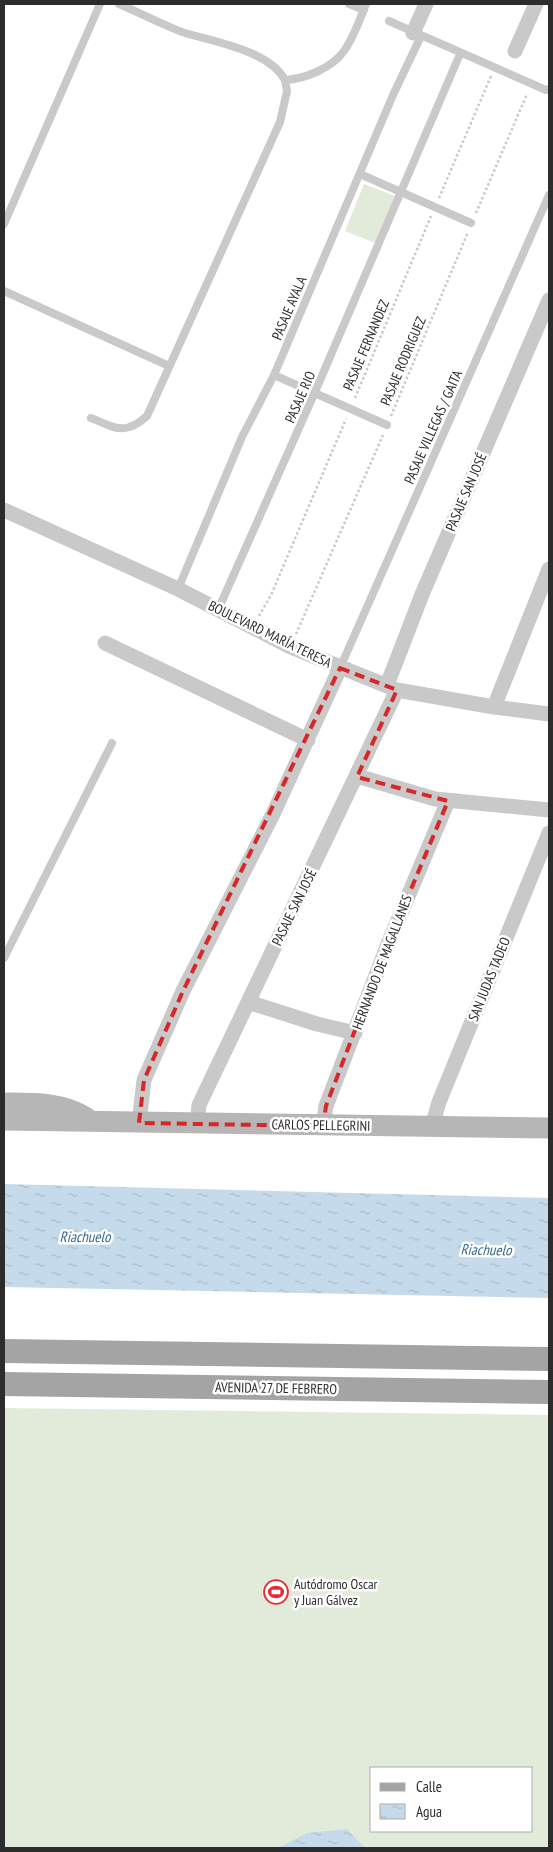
<svg xmlns="http://www.w3.org/2000/svg" width="553" height="1852" font-family="'PT Sans Narrow',sans-serif">
<style>
.garden{fill:#e2ead9;fill-rule:evenodd}
.water{fill:url(#water-ripples)}
.lines{fill:none;stroke-linecap:round;stroke-linejoin:round}
.path{stroke:#c9c9c9;stroke-width:2.5;stroke-dasharray:2.5 2.5;stroke-linecap:butt}
.service{stroke:#c9c9c9;stroke-width:8}
.minor{stroke:#c9c9c9;stroke-width:15}
.secondary{stroke:#b6b6b6;stroke-width:21}
.primary{stroke:#a4a4a4;stroke-width:24}
.marked{fill:none;stroke:#d62828;stroke-width:4;stroke-dasharray:10 6;stroke-linejoin:round}
.labels{text-anchor:middle;stroke-width:5;stroke-linejoin:round;paint-order:stroke}
.street-label{font-size:14px;fill:#2c2c2c;stroke:#fff}
.poi-label{font-size:14px;fill:#2c2c2c;stroke:#fff;text-anchor:start}
.water-label{font-size:15px;font-style:italic;fill:#3a6c8e;stroke:#fff}
</style>
<defs>
<pattern id="water-ripples" width="26" height="14" patternUnits="userSpaceOnUse" patternTransform="scale(1.25)"><rect width="26" height="14" fill="#c5dbeb"/><path d="M2 4q2-2 4 0t4 0M15 11q2-2 4 0t4 0" fill="none" stroke="#a9bcca"/></pattern>
</defs>
<rect width="100%" height="100%" fill="#fff"/>
<path class="garden" d="M364,184l31,12 -20,47 -30,-12z
M4,1408l545,7v433h-545zM372,1768h160v63h-160z"/>
<path class="water" d="M4,1184l545,14v100l-545,-11z
M347,1829l18,19h-87l29,-15z"/>
<g class="lines">
<path class="path" d="M439,198l52,-122
M476,213l51,-119
M355,398l76,-182
M391,416l77,-184
M259,616l12,-21 75,-176
M296,634l87,-199"/>
<path class="service" d="M119,4c21,9 42,20 63,28 31,10 87,18 103,48
M349,4l15,6
M389,21l157,69 3,-1
M360,174l111,49
M4,224l96,-220
M4,291l165,75
M274,375l113,50
M91,418c24,10 34,18 56,-2l133,-294 7,-31 -2,-11c20,-1 47,-12 59,-29 10,-14 16,-32 22,-47
M178,589l64,-152 32,-62 119,-280 28,-59
M218,610l97,-218 145,-338
M340,668l209,-473
M4,958l108,-215"/>
<path class="minor" d="M413,33l13,-29
M515,51l21,-47
M4,510l174,79 113,58 106,43 97,17 55,7
M105,643l203,97
M387,685l36,-93 126,-292
M494,707l55,-138
M357,776l78,23 114,11
M248,1002l69,22 38,9
M139,1123l5,-43 39,-89 90,-177 67,-146
M197,1124l2,-19 198,-415
M323,1126l3,-20 62,-162 60,-143
M432,1126l7,-24 110,-269"/>
<path class="secondary" d="M4,1103c29,0 58,-1 83,15
M4,1120l545,8"/>
<path class="primary" d="M4,1351l545,8
M4,1384l545,8"/>
</g>
<path class="marked" d="M340,668l57,22 -40,87 91,24 -60,143 -62,162 -3,20 -184,-3 5,-43 39,-89z"/>
<defs>
<g id="stadium-ring" transform="scale(1.25)"><circle r="9.5" fill="#fff" stroke="#e62b35" stroke-width="1.5"/><path d="M0-5a6.5 5 0 1 0 0 10a6.5 5 0 1 0 0-10ZM-3.5-1.8h7v3.6h-7Z" fill="#e62b35"/></g>
</defs>
<g fill-rule="evenodd">
<use href="#stadium-ring" x="276" y="1592"/>
</g>
<g class="labels">
<g class="street-label">
<text transform="translate(289 308) rotate(-67)" y="5">PASAJE AYALA</text>
<text transform="translate(366 345) rotate(-67)" y="5">PASAJE FERNANDEZ</text>
<text transform="translate(403 361) rotate(-67)" y="5">PASAJE RODRIGUEZ</text>
<text transform="translate(300 397) rotate(-66)" y="5">PASAJE RIO</text>
<text transform="translate(433 427) rotate(-66)" y="5">PASAJE VILLEGAS / GAITA</text>
<text transform="translate(466 492) rotate(-67)" y="5">PASAJE SAN JOSÉ</text>
<text transform="translate(270 634) rotate(26)" y="5">BOULEVARD MARÍA TERESA</text>
<text transform="translate(294 907) rotate(-64)" y="5">PASAJE SAN JOSÉ</text>
<text transform="translate(382 962) rotate(-69)" y="5">HERNANDO DE MAGALLANES</text>
<text transform="translate(489 979) rotate(-68)" y="5">SAN JUDAS TADEO</text>
<text transform="translate(321 1125) rotate(1)" y="5">CARLOS PELLEGRINI</text>
<text transform="translate(276 1388) rotate(1)" y="5">AVENIDA 27 DE FEBRERO</text>
</g>
<g class="poi-label">
<text x="294" y="1589">Autódromo Oscar<tspan x="294" dy="16">y Juan Gálvez</tspan></text>
</g>
<g class="water-label">
<text x="85" y="1242">Riachuelo</text>
<text transform="translate(486 1250) rotate(1)" y="5">Riachuelo</text>
</g>
</g>
<rect width="553" height="1852" fill="none" stroke="#2c2c2c" stroke-width="10"/>
<rect x="370" y="1767" width="162" height="65" fill="#ffffff" stroke="#ababab"/>
<rect x="380" y="1783" width="25" height="8" fill="#a4a4a4" stroke="#ababab"/>
<text x="416" y="1792" font-size="15" fill="#2c2c2c">Calle</text>
<rect x="380" y="1804" width="25" height="15" fill="url(#water-ripples)" stroke="#ababab"/>
<text x="416" y="1817" font-size="15" fill="#2c2c2c">Agua</text>
</svg>
